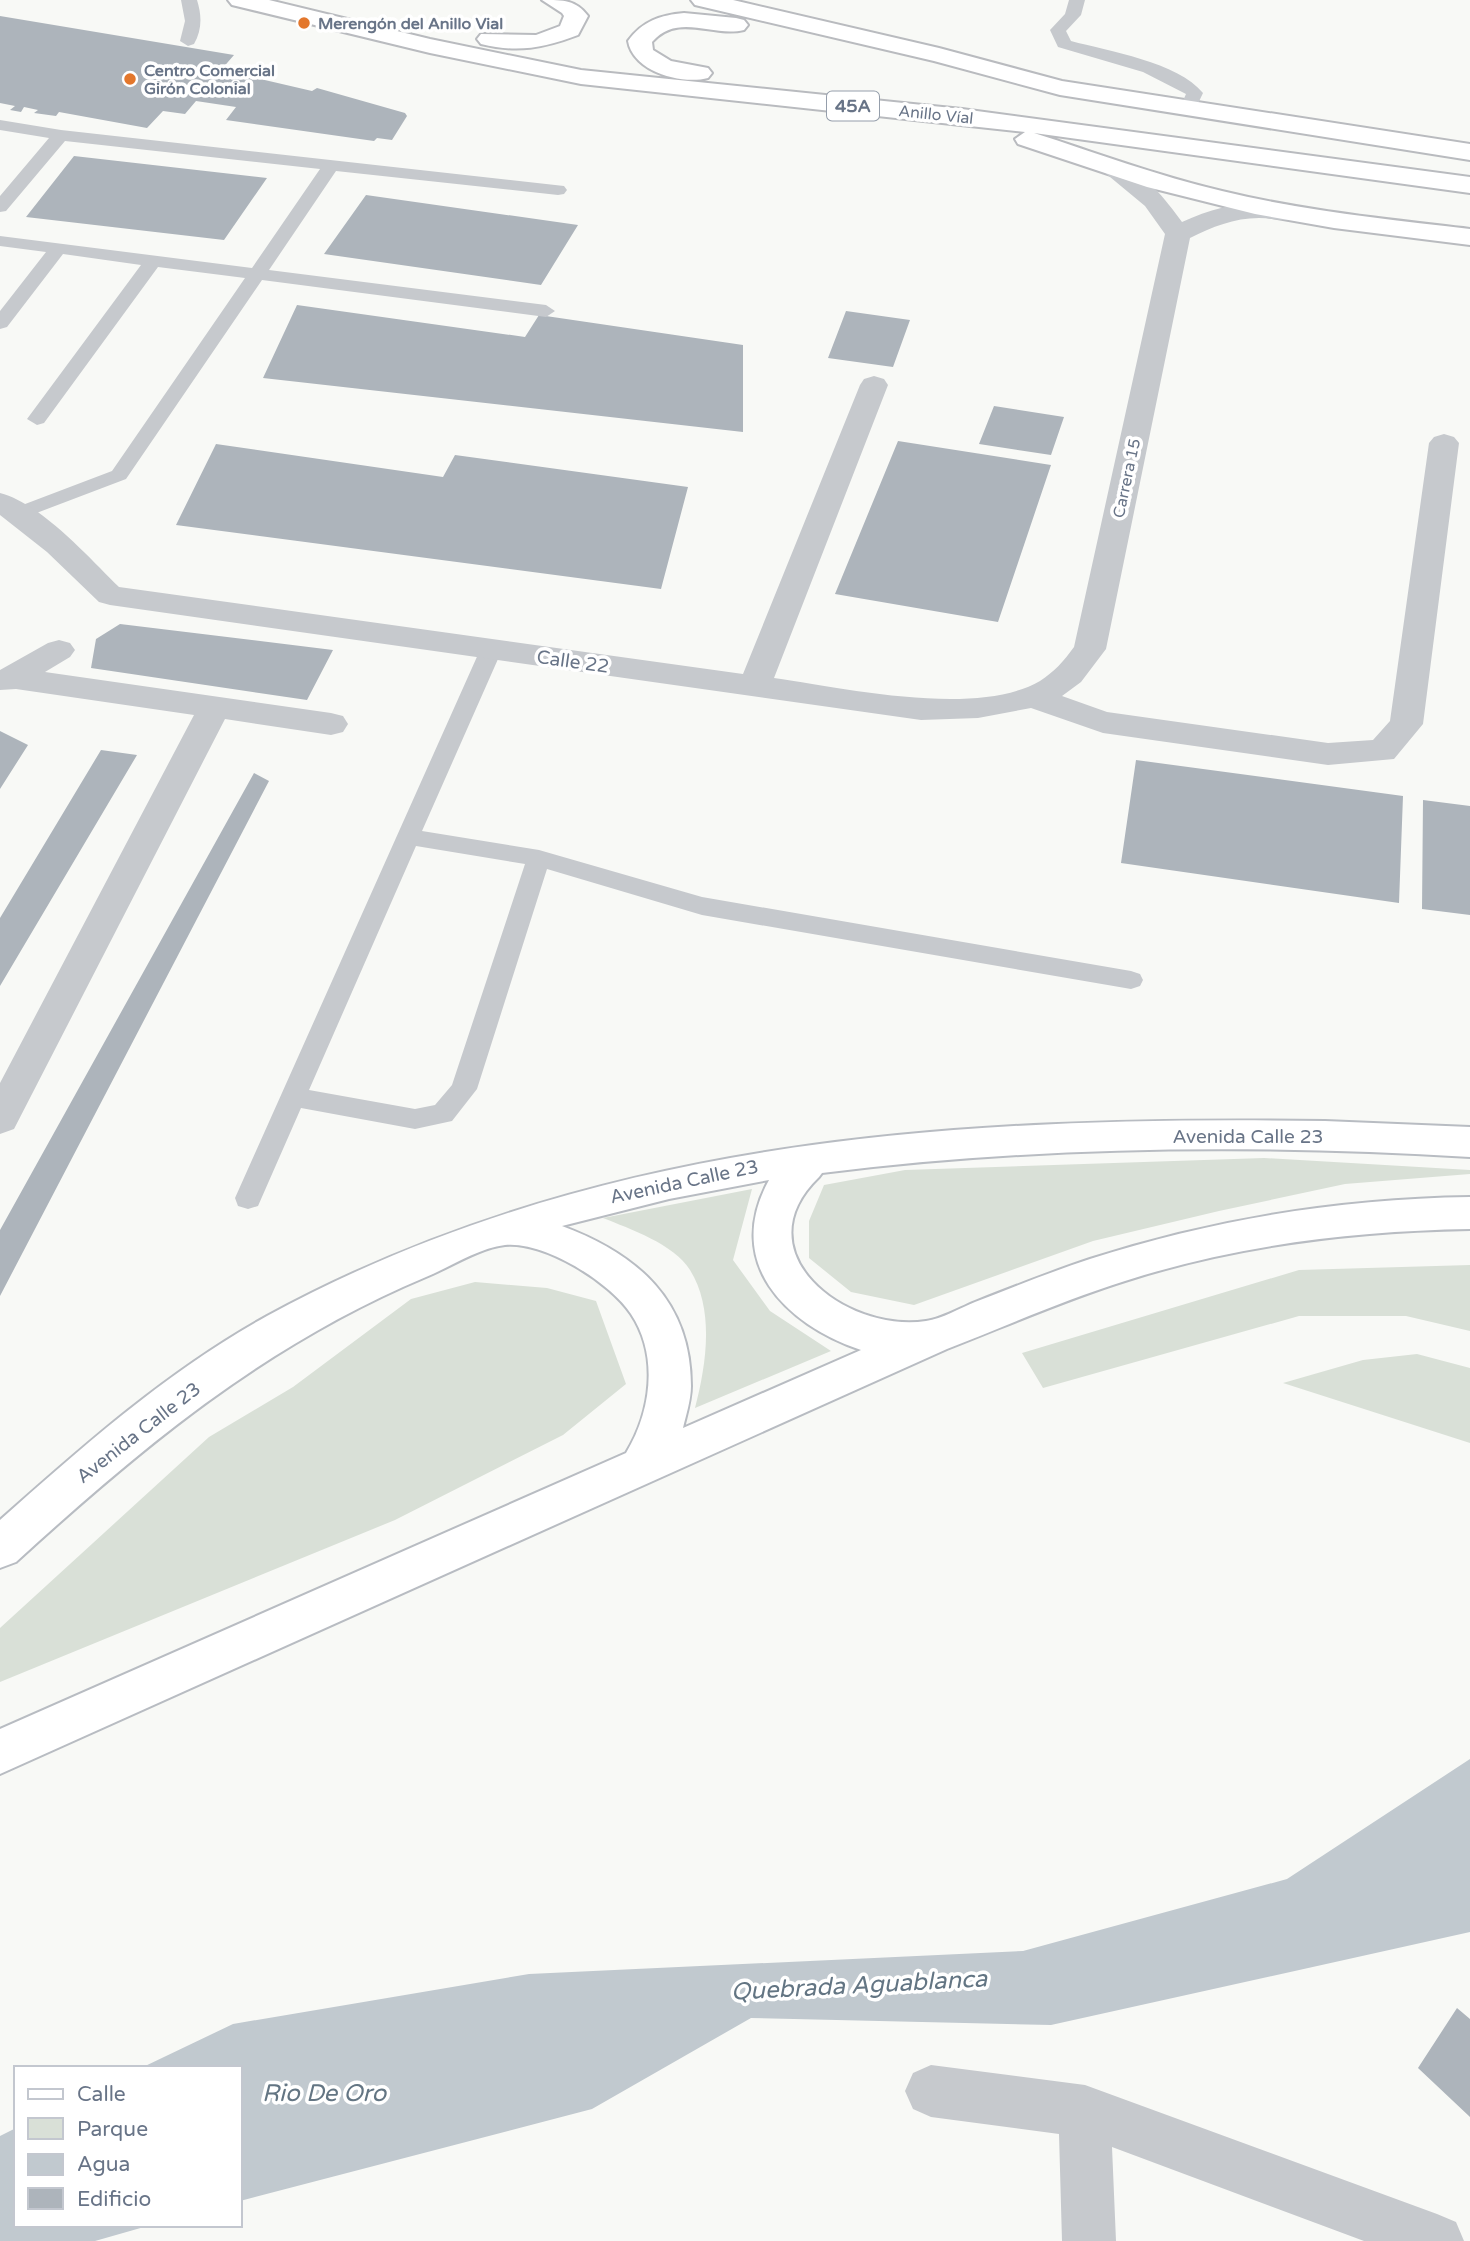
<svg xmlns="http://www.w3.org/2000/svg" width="1470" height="2241" font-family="'Varela Round',sans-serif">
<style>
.green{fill:#d9e0d7}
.water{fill:#c1c9cf}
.building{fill:#adb4bb}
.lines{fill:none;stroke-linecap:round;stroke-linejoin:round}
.secondary-casing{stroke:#b8bcc2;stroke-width:4}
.highway-casing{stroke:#b9bbbf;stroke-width:4}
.lane{fill:#c6c9cd;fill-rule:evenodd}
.street{fill:#c6c9cd;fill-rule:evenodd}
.secondary{fill:#fff;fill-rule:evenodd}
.highway{fill:#fff;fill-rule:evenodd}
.poi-dot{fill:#e3772c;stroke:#fff;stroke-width:2.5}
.labels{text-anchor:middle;stroke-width:7;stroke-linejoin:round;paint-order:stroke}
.far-poi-label{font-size:16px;font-weight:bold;fill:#687487;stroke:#fff;text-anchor:start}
.far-street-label{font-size:16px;fill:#687487;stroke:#fff}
.shield{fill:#fff;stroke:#959eab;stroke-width:2}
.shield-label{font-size:18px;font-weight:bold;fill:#687487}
.street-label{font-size:19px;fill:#687487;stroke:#fff}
.near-water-label{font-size:24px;font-style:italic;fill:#637583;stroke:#fff}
</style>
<rect width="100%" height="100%" fill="#f8f9f6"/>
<path class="green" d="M1264,1158l206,12v4l-125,10 -126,27 -126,30 -179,64 -63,-13 -42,-34v-37l15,-36 81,-15z
M752,1189l-19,71 37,51 61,40 -136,57c11,-42 20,-98 -5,-138 -16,-26 -60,-41 -87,-52z
M1470,1265v66l-64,-15h-107l-256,72 -21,-35 277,-83z
M475,1282l72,6 49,13 30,83 -63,51 -168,85 -395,162v-54l209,-191 84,-50 118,-88z
M1417,1354l53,14v75l-187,-60 80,-23z"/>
<path class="water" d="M1470,1759v173l-419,93 -300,-7 -159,91 -352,92v-133h-99l92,-44 296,-50 494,-23 264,-72z
M16,2128v97h135l-56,16h-95v-105z"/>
<path class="building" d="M0,16l234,39 -13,15 91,21 5,-3 88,25 2,3 -15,24 -15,-2 -3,3 -148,-21 10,-13 -40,-6 -11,13 -22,-3 -16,17 -88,-16 -3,4 -22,-3 4,-3 -14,-3 -3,5 -11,-2 5,-4 -15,-3z
M74,156l193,22 -43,62 -198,-23z
M366,195l212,30 -37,60 -217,-31z
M297,305l228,32 14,-22 204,30v87l-480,-54z
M846,311l64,9 -17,47 -65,-9z
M994,406l70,11 -13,38 -72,-11z
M898,441l153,24 -53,157 -163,-28z
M216,444l227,33 12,-22 233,32 -27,102 -485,-64z
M120,624l213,26 -26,50 -216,-32 5,-29z
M0,731l28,14 -28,44z
M101,750l36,5 -137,231v-68z
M1136,760l267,36 -4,107 -278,-40z
M254,773l15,8 -269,515v-66z
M1423,800l47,6v109l-48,-6z
M1457,2008l13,11v98l-52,-49z"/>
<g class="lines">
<g class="secondary-casing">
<path id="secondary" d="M1325,1121l145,6v30c-215,-13 -434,-11 -648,16l-3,4c-78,75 26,156 107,144 16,-2 34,-13 49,-19 38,-15 76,-30 115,-43 124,-40 249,-60 380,-62v32c-117,2 -233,16 -345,52 -61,19 -119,45 -178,68l-947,425v-45l626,-276c25,-41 33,-97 5,-139 -21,-32 -87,-73 -126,-69 -26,3 -55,22 -79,32 -160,67 -283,169 -410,285l-16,6v-48c83,-74 169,-150 267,-204 328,-179 692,-200 1058,-195zM769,1180c-45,82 15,144 92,170l-178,78c3,-13 8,-28 8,-42 0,-86 -54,-132 -129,-160l107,-27z"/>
</g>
<g class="highway-casing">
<path id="highway" d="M228,0h41l161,39 151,31 381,39 508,68v16l-436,-60c63,20 124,43 188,58 82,20 165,28 248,38v16l-136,-17 -79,-14 -108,-27 -129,-43 -3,-5 10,-7 -444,-48 -151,-31 -198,-48z
M542,0c22,0 34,0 46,16l-10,19c-34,13 -61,18 -97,9l-4,-5 4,-5 55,1 24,-9 4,-10 -2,-3z
M691,0h42l206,48 123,33 408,63v16l-410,-65 -126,-34 -239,-56z
M684,13l52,5 8,2 4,5 -4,5c-31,8 -65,-18 -92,12l1,8 18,11 37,7 4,5 -4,5c-26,7 -75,-6 -80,-37 14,-20 33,-26 56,-28z"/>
</g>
<path class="lane" d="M181,0h16c5,16 5,30 -3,44l-6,2 -8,-5 5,-20z
M1069,0h16l-4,15 -15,16 5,10c37,10 107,21 132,52l-10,21h-12l-2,-4 7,-16 -43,-22 -85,-25 -8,-17 15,-16z
M0,120l61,10 503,56 3,4 -3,4 -6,1 -222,-24 -67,99 277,35 9,6 -9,6 -284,-37 -136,199 -100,38h-14l-3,-4 3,-4 100,-38 133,-193 -87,-11 -114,156 -7,2 -10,-6 114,-154 -78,-11 -56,73 -7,2v-18l46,-59 -46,-6v-10l252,32 68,-99 -255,-28 -59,70 -6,1v-16l49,-58 -49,-8z
M491,643l11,7 -80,181 117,19 163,47 429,74 9,3 3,6 -3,6 -9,3 -429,-74 -155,-46 -70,220 -25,32 -37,8 -114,-21 -43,98 -10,3 -10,-3 -3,-8 245,-548zM416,846l109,18 -73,221 -17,20 -20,4 -106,-19z"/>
<path class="street" d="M1117,164c27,7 49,36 65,58 38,-17 76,-25 116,-15l4,6 -4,6c-13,3 -25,-1 -39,-1 -25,0 -47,9 -69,20l-84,411 -25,33 -19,14 45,16 221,31 45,-3 17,-19 39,-278 5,-6 10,-3 10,3 5,6 -36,281 -29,35 -66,6 -225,-32 -72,-25 -53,10 -57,2 -811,-115 -11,-3 -52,-50 -47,-37v-22c42,11 88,64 119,94l624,87 117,-289 4,-6 10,-3 10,3 4,6 -114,293c71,10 202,40 266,3 14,-9 24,-20 34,-34l91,-413 -20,-28 -41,-34 4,-5z
M59,640l11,3 5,7 -5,7 -25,15 286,41 12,3 5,8 -5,8 -12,3 -106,-16 -211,410 -14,5v-51l194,-368 -178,-26 -16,1v-20l48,-27z
M931,2065l154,20 352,129 19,8 8,19h-100l-252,-94 4,94h-54l-3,-107 -128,-17 -18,-8 -8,-18 8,-18z"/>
<use href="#secondary" class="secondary"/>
<use href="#highway" class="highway"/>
</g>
<g class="poi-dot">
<circle cx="304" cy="23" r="7"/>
<circle cx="130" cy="79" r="7"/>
</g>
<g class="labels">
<g class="far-poi-label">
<text x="318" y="29">Merengón del Anillo Vial</text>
<text x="144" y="76">Centro Comercial<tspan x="144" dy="18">Girón Colonial</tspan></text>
</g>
<g class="far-street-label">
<text transform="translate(936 114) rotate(6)" y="6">Anillo Víal</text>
<text transform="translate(1126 478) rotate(-78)" y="6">Carrera 15</text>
</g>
<rect class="shield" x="827" y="91.5" width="52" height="29" rx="5"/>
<g class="shield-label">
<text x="853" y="112">45A</text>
</g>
<g class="street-label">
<text transform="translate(573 661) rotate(8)" y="7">Calle 22</text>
<text x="1248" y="1143">Avenida Calle 23</text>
<text transform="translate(684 1181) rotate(-12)" y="7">Avenida Calle 23</text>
<text transform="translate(138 1432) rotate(-38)" y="7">Avenida Calle 23</text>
</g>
<g class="near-water-label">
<text transform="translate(859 1985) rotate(-3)" y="8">Quebrada Aguablanca</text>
<text x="324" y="2101">Rio De Oro</text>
</g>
</g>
<rect x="14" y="2066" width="228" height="161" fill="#ffffff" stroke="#c3c7cf" stroke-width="2"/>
<rect x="28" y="2089" width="35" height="10" fill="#ffffff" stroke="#c3c7cf" stroke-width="2"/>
<text x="77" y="2101" font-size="21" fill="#687487">Calle</text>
<rect x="28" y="2118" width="35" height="21" fill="#d9e0d7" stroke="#c3c7cf" stroke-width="2"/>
<text x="77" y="2136" font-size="21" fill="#687487">Parque</text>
<rect x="28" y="2154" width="35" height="21" fill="#c1c9cf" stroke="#c3c7cf" stroke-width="2"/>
<text x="77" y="2171" font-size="21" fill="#687487">Agua</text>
<rect x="28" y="2188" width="35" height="21" fill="#adb4bb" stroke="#c3c7cf" stroke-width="2"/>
<text x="77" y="2206" font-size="21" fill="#687487">Edificio</text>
</svg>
